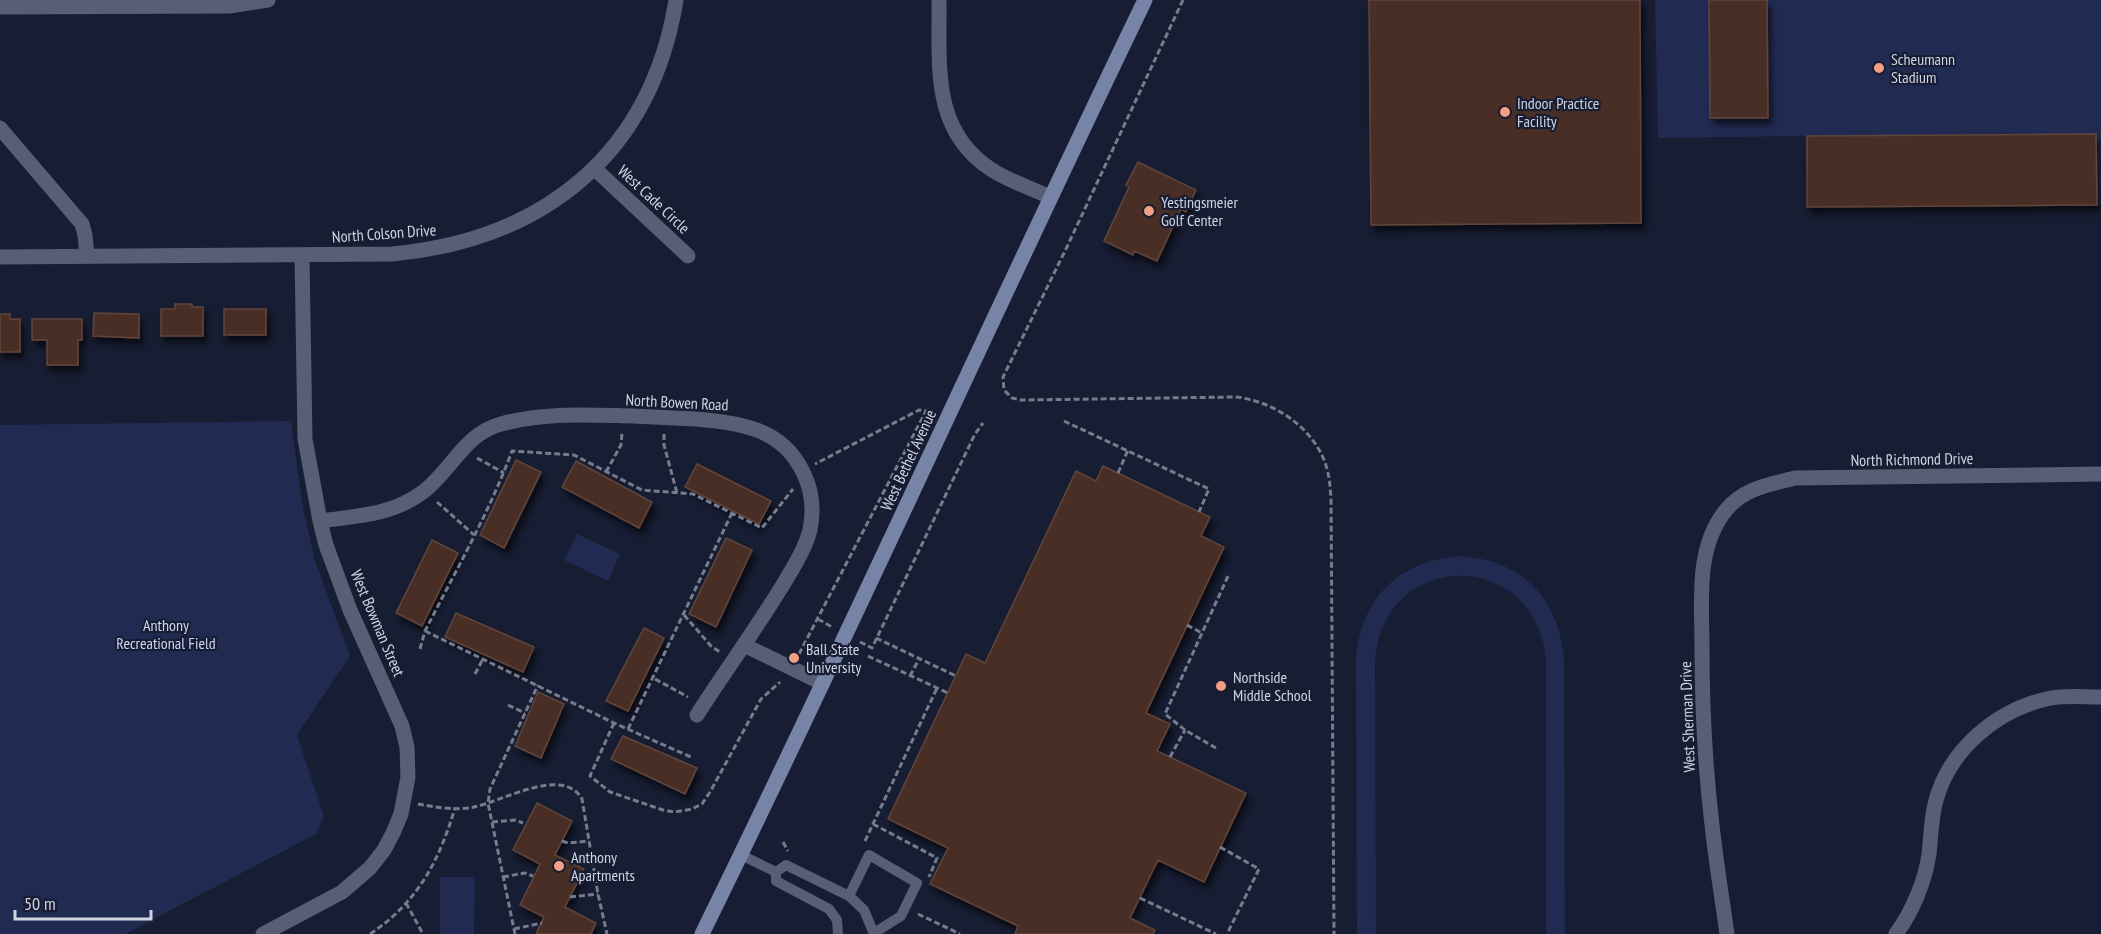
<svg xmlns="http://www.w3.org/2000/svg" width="2101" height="934" font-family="'PT Sans Narrow',sans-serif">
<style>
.green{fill:#212b52}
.building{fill:#4a2f26;stroke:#61453c;stroke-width:1.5;filter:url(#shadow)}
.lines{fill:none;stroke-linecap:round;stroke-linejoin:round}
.path{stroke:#767c8e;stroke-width:3;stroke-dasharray:6 3;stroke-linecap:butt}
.service{stroke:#585f75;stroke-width:10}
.minor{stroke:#585f75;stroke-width:15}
.secondary{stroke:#7883a8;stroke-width:15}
.poi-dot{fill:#f39f83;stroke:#171d32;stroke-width:2}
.labels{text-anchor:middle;stroke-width:4.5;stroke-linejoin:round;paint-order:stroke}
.poi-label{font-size:16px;fill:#d0d5e4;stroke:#171d32;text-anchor:start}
.street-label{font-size:16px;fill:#d0d5e4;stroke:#171d32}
.park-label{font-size:16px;fill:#ccd6f6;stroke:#171d32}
</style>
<defs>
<filter id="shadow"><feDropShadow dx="3.5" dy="6" stdDeviation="3" flood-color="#0009"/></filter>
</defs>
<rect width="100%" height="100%" fill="#171d32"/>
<path class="green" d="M1655,0h446v205l-294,2 -1,-71 -148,2z
M291,421l12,87 12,53 35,95 -53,79 27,81 -8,18 -191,100h-125v-509z
M577,534l43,20 -12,27 -44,-21z
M1460,556c62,4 99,42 104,104l1,274h-19v-274c-10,-113 -163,-112 -171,1l1,273h-19l-1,-273c4,-62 42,-100 104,-105z
M440,877h35l-1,57h-34z"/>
<path class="building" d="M1369,0h271l1,223 -270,2z
M1709,0h58l1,118h-58z
M2096,134l1,71 -290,2v-71z
M1138,162l58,28 -10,22 -5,-3 -24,52 -23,-10 -1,4 -29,-14 25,-54 -3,-2z
M175,304h17v3h11v29h-42v-27h14z
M224,309h42v26h-42z
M94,313l45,1v24l-46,-2z
M0,314h10v5h10v33h-20z
M32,319h50v21h-4v25h-31v-25h-15z
M516,460l25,12 -37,76 -24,-13z
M576,461l76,41 -13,26 -77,-41z
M697,464l74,37 -12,23 -74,-37z
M1103,466l107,51 -9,19 23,11 -78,166 24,11 -13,27 89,42 -42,89 -46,-22 -28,58 25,12 -2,4h-138l3,-8 -88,-42 18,-36 -60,-29 78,-165 19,9 91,-192 20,10z
M726,538l26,12 -36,77 -27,-13z
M432,540l26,13 -36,73 -26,-13z
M456,613l78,34 -11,25 -78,-35z
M644,628l20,10 -36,73 -22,-10z
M538,692l26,12 -23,54 -26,-12z
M623,736l74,32 -12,26 -74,-35z
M537,803l35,18 -17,34 29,14 -19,38 31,16 -5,11h-55l8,-17 -24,-12 20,-41 -27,-14z"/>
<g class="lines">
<path class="path" d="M1183,0l-118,251 -62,126 1,13 8,8 9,2 214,-3c41,4 84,34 93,76 2,8 2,16 3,24l3,437
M1064,421l145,68 -10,23
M664,434v11l13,48
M477,458l27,15
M606,472l15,-27 1,-12
M1118,473l10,-23
M437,502l37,33
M684,615l27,31 9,6
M818,619l14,8
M1187,625l15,8
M425,631l189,92 77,34
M876,638l80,38
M860,642l12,6 103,-214 8,-11
M420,649l5,-18c30,-59 64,-118 87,-180l62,4 68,35 51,4 69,34 31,-39
M799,654l127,-243 -7,-1 -104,54
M868,656l80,37
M475,674l8,-15
M910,676l9,-17
M655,679l33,18
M508,705l17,8
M614,723l-24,53 20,16 53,18 12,2 17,-3 10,-5 8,-12 51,-93 19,-17
M628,729l104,-216
M1216,748l-31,-18 -20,-16 64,-140
M1170,757l15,-27
M418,804c17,3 39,7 56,3 27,-5 89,-42 108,-8l16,95 9,40
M492,822l23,-2 8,3
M873,824l64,34 -8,19
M562,841l6,2 21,-2
M865,841l72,-153
M783,842l5,9
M1220,847l39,22 -32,65
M503,877l22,-4 8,3
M570,897l28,-3
M1140,898l76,36
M406,903l17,31
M918,914l42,20
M514,929l28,-6
M370,934c48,-32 69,-73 85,-126
M515,934l-27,-131 2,-14 48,-104"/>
<path class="service" d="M741,855l35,17
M776,872l10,-7 63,31 15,14 10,24
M776,872v9l53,28 8,11 1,14
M849,896l20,-41 48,28 -16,33 -27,17"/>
<path class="minor" d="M939,0c1,64 -9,130 53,170 17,11 39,18 58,27
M0,7l229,-1 39,-6
M0,128l82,96 3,11 2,21
M595,169l93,87
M0,257l392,-3c152,-14 259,-100 284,-254
M320,521c38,-5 72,-6 103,-29 28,-21 42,-59 78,-68 42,-12 88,-9 131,-8 22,1 43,2 64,3 44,4 86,9 107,53 9,18 11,38 7,58 -5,19 -16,36 -26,53 -27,45 -59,88 -87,132
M744,645l78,38
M263,934l79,-42 28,-24 14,-18 9,-17 8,-19 7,-37 -1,-30 -5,-21 -52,-116 -24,-65 -6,-24 -15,-82 -3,-183
M1727,934c-5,-36 -11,-72 -15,-109 -7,-59 -10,-118 -10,-178 0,-45 -7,-99 24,-137 18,-22 42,-25 69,-32l306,-4
M1896,934c16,-22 29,-52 33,-80 2,-17 2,-33 6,-50 13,-54 62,-95 116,-106 16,-3 34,-1 50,-1"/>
<path class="secondary" d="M702,934c152,-309 293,-624 443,-934"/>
</g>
<g class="poi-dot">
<circle cx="1879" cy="68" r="6"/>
<circle cx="1505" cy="112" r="6"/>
<circle cx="1149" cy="211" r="6"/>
<circle cx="794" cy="658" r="6"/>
<circle cx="1221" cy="686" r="6"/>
<circle cx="559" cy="866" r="6"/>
</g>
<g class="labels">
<g class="poi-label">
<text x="1891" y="65">Scheumann<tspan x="1891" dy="18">Stadium</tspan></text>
<text x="1517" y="109">Indoor Practice<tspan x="1517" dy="18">Facility</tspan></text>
<text x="1161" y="208">Yestingsmeier<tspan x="1161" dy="18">Golf Center</tspan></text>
<text x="806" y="655">Ball State<tspan x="806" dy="18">University</tspan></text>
<text x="1233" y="683">Northside<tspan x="1233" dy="18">Middle School</tspan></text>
<text x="571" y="863">Anthony<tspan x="571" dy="18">Apartments</tspan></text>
</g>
<g class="street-label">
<text transform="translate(654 199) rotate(43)" y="6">West Cade Circle</text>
<text transform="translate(384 233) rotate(-4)" y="6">North Colson Drive</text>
<text transform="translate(677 402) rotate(3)" y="6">North Bowen Road</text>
<text transform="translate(1912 459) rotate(-1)" y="6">North Richmond Drive</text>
<text transform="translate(908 460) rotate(-65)" y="6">West Bethel Avenue</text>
<text transform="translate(378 623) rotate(67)" y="6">West Bowman Street</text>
<text transform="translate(1687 717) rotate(-92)" y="6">West Sherman Drive</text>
</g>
<g class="park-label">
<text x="166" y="631">Anthony<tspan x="166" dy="18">Recreational Field</tspan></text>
</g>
</g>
<path d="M15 910v9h136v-9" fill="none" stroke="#d0d5e4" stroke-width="3"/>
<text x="24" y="910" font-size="18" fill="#d0d5e4" stroke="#171d32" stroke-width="4.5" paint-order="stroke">50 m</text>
</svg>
